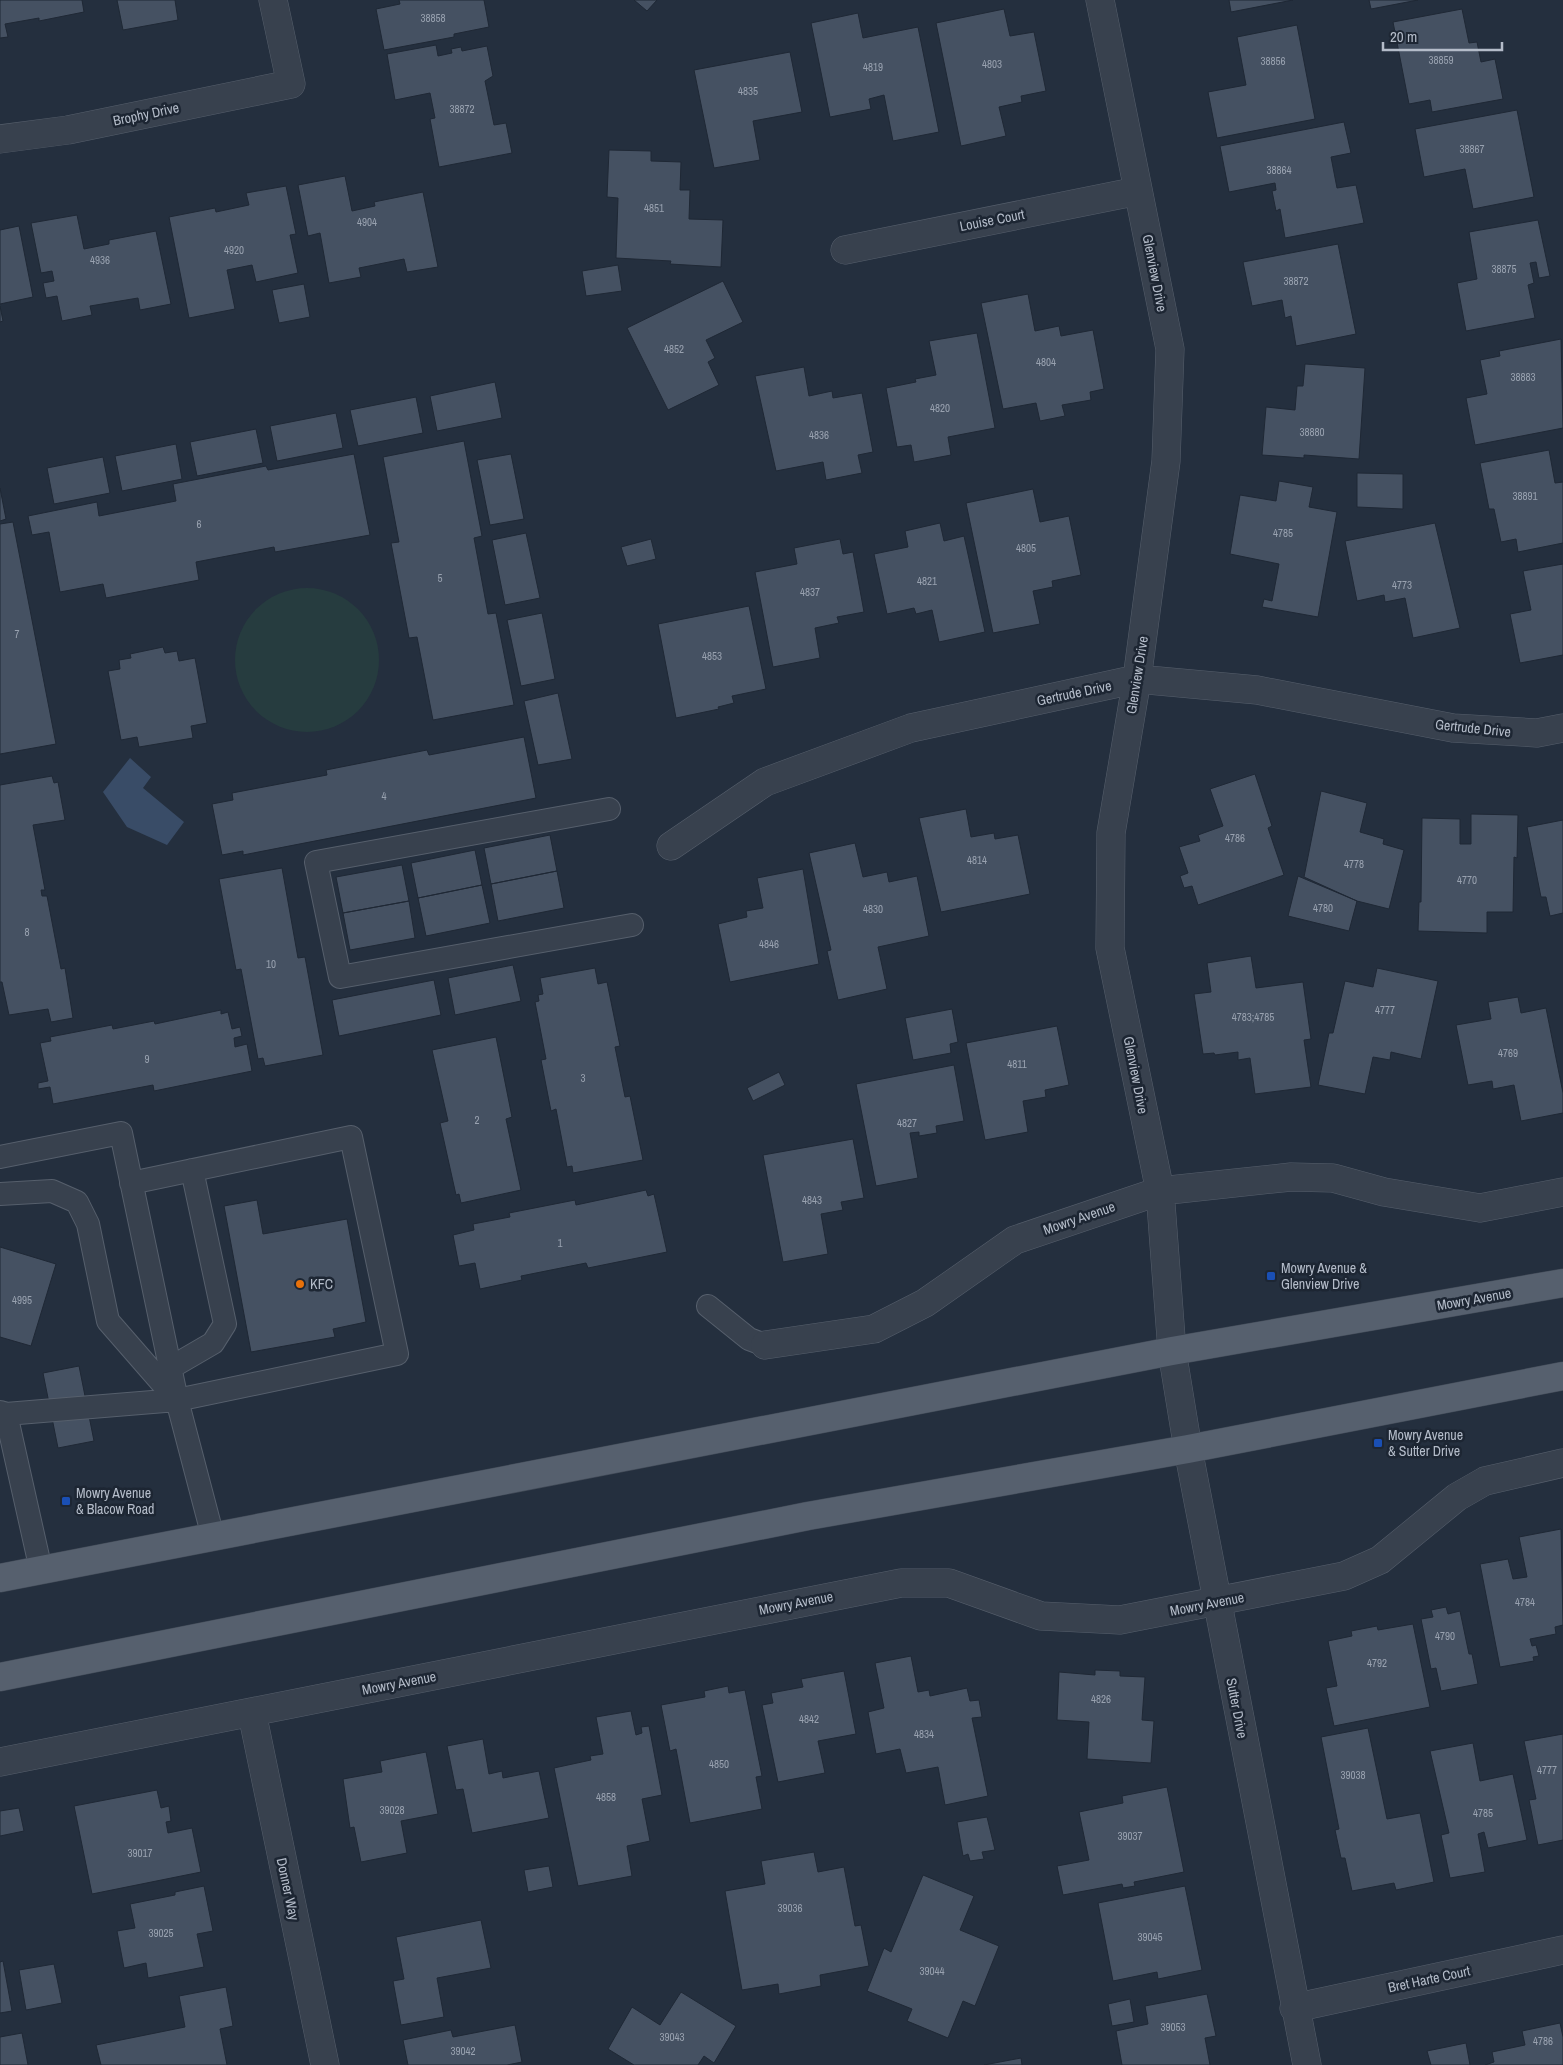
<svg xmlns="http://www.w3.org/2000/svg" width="1563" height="2065" font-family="'Archivo Narrow',sans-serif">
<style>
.green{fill:#263c3f}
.water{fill:#394c67}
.building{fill:#455162;stroke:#1f2835}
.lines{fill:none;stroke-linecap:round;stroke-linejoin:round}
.service-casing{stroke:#565f6c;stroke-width:24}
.minor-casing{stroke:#565f6c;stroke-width:29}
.primary-casing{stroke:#414a57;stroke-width:29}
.service{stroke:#38414e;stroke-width:22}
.minor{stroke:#38414e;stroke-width:28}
.primary{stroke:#56606e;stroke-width:28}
.transit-dot{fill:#1a4fb4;stroke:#1d2633;stroke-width:2}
.food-dot{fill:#e8710a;stroke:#1d2633;stroke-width:2}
.labels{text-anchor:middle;stroke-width:5;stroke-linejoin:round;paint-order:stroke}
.number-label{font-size:11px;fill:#98a1af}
.street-label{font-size:14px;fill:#b4bcc9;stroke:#1d2633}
.poi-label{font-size:14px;fill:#b4bcc9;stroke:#1d2633;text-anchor:start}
</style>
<rect width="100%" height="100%" fill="#242f3e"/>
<path class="green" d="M235 660a72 72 0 1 1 144 0a72 72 0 1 1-144 0Z"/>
<path class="water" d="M130,758l21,19 -8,11 41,34 -17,23 -40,-18 -24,-35z"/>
<path class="building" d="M0,0h82l2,12 -45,9v-3l-34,6 3,13 -8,1z
M117,0h58l3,20 -55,10z
M399,0h85l5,27 -35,7v3l-70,13 -8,-41 24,-5z
M634,0h23l-10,11z
M1229,0h64l-62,12z
M1369,0h49l-47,9z
M1004,9l6,27 24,-4 12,59 -25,5 1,6 -23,5 7,29 -45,10 -25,-123z
M1462,9l7,34 8,-1 4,20 14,-3 8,40 -71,13 -2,-12 -21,4 -16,-82z
M858,13l5,25 55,-11 21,105 -46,9 -9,-46 -15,4 2,10 -41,8 -19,-94z
M1297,25l18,94 -98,19 -9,-46 38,-7 -9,-48z
M436,45l2,11 14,-3 -1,-4 10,-2 1,4 25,-5 6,30 -8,5 9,44 12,-2 6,30 -73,14 -9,-48 5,-1 -5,-25 -35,7 -8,-46z
M790,52l12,60 -49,9 7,39 -46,8 -20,-98z
M1517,110l17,87 -61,12 -8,-40 -41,8 -9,-48z
M1344,122l7,31 -20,4 6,31 19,-3 8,38 -79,15 -5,-29 -4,2 -4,-20 4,-1 -1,-7 -46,9 -9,-46z
M609,150l42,1v10l30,1 -1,28h10l-1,29 34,1 -2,47 -51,-3 1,-3 -55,-3 2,-60 -11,-1z
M345,176l7,35 23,-5 -1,-4 49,-10 15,75 -31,5 -3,-13 -45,9 2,9 -32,6 -9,-50 -12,3 -10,-51z
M286,186l10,48 -6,1 8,38 -42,9 -4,-17 -25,5 8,39 -46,9 -20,-101 46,-9 1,4 33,-7 -3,-12z
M77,215l7,34 25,-5v-4l47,-9 15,73 -31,6 -2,-12 -48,8 2,9 -30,6 -5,-25 -11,2 -3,-15 11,-2 -2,-10 -11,2 -10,-50z
M1538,220l12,56 -11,2 -3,-16 -6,1 4,20 -6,2 7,33 -69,13 -9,-48 20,-4 -8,-47z
M19,226l14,71 -33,7v-74z
M1338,244l18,90 -60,12 -5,-30 -6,2 -3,-18 -30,6 -9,-44z
M618,265l4,26 -36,5 -4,-25z
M723,281l20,41 -37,18 9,18 -7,4 11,23 -51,25 -41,-82z
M304,284l6,33 -31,6 -7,-33z
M1028,294l7,37 24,-5 2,10 32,-6 11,59 -14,3 1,8 -29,5 3,11 -25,5 -4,-18 -33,6 -22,-106z
M0,306l3,15 -3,1z
M977,333l18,95 -47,9 3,18 -37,7 -3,-17 -14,2 -11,-59 30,-6 -1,-3 21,-4 -7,-34z
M1561,339l2,89 -88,17 -9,-47 21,-4 -7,-34 20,-4 -1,-5z
M1305,364l60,4 -6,91 -55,-4v3l-42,-3 4,-48 29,3 2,-24h6z
M804,367l5,29 23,-5 1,7 29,-5 11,59 -15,3 4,18 -36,7 -3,-18 -47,9 -21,-95z
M495,382l7,36 -65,13 -7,-35z
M416,397l7,36 -65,13 -8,-36z
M336,413l7,35 -66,13 -7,-35z
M256,429l7,34 -66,13 -7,-34z
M464,441l18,95 -8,2 14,76 8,-1 18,92 -81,15 -16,-83 -8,1 -18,-95 8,-1 -16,-85z
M176,444l6,35 -60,12 -7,-35z
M1549,450l6,33 8,-1v61l-45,9 -2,-13 -15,3 -7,-33h-5l-9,-46z
M354,454l16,81 -95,17 -1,-5 -78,15 3,18 -93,18 -3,-14 -43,8 -11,-60 -17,3 -4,-19 69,-14 2,14 77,-15 -3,-17 93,-18 2,4z
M511,454l13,65 -34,6 -13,-65z
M103,457l7,36 -56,11 -7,-36z
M1357,473l46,1v35l-46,-2z
M1279,481l34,6 -4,20 28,5 -19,105 -56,-10 2,-8 8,2 7,-37 -49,-10 10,-59 36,6z
M0,488l6,31 -6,2z
M1033,489l7,33 29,-6 12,59 -29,6 1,6 -20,4 7,33 -47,9 -27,-130z
M13,522l43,222 -56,10v-230z
M940,523l4,18 20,-5 21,96 -46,10 -7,-32 -16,4 -2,-6 -27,6 -13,-60 34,-7 -3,-16z
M1435,523l25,105 -47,10 -8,-40 -20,4 -1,-7 -27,6 -12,-60z
M526,533l14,65 -35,7 -13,-65z
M651,539l5,20 -29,7 -6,-19z
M840,539l3,15 10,-2 11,60 -27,5 2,6 -24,5 5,30 -47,9 -18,-95 42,-8 -3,-16z
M1563,564v91l-43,8 -10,-49 21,-4 -8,-39z
M749,606l17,83 -34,7 2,7 -16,4 1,2 -43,9 -18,-94z
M542,613l13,66 -34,7 -14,-66z
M163,647l2,6 12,-2 2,10 16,-3 12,65 -16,3 2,12 -54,9 -2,-10 -16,3 -13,-69 12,-2 -1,-9 12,-2 -1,-4z
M558,693l14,66 -34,6 -14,-64z
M524,737l12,61 -293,57v-4l-21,4 -10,-51 21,-4 -1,-7 95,-18 -1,-5 101,-20 2,5z
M1255,774l17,52 -4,2 16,47 -86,30 -6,-19 -8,2 -4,-12 8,-3 -9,-26 21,-6 -2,-6 25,-9 -13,-37z
M52,776l2,7 4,-1 7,38 -32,5 12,65h-4l1,6h5l14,73 4,-1 8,50 -22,4 -3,-13 -39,6 -7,-33h-2v-197z
M1321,791l46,12 -7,29 24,7 -1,5 21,6 -15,59 -32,-8 -53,-24z
M966,809l5,28 23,-4 1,6 23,-4 12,59 -89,18 -22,-94z
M1471,814l47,1 -1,43 -3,-1 -1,55h-26v21l-69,-2 1,-29h2l1,-84 38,1v25h11z
M1563,820v93l-13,3 -4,-19h-5l-14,-70z
M550,835l7,36 -66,13 -7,-36z
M855,843l8,34 24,-5 2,10 28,-6 12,60 -51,11 9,42 -49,11 -11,-49 4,-1 -22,-97z
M475,850l7,35 -64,13 -7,-35z
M402,865l7,36 -66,12 -7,-36z
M282,868l16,90 7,-1 18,98 -58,11 -2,-8 -5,1 -17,-90 -5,1 -17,-91z
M803,869l16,95 -89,18 -12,-58 29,-7 -1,-6 17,-3 -6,-30z
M557,871l7,37 -66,13 -7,-37z
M1298,876l59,25 -8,30 -61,-15z
M482,885l8,38 -64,13 -8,-38z
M409,901l6,37 -65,12 -7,-37z
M1251,956l5,32 47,-6 8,57 -7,1 7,47 -56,7 -5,-36 -12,2v-8l-23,3 -1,-2 -11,1 -9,-60 17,-2 -4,-29z
M513,965l8,36 -66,14 -7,-37z
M595,968l3,16 9,-2 13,64 -5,1 10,50 5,-1 13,64 -70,13 -1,-7 -5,1 -11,-58 -5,2 -10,-51 5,-1 -11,-57 4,-1 -1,-6 5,-1 -3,-16z
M1377,968l61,13 -17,78 -30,-7 -1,8 -17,-3 -8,37 -47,-9 11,-52h4l12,-52 28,6z
M434,980l7,35 -102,21 -7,-36z
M1518,997l3,16 25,-5 17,85v20l-42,8 -7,-36 -21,4 -1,-8 -24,4 -12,-60 35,-6 -3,-17z
M952,1009l6,33 -8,2 1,9 -38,7 -8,-42z
M221,1010v4l7,-2 4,17 8,-2 2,9 -8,2 1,9 12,-3 5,27 -98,20 -1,-6 -100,19 -3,-17 -12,2v-6l10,-2 -8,-38 11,-2 -1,-4 62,-12 1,4 41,-8 1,3z
M1057,1026l12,59 -24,5 1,7 -23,4 5,31 -43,8 -19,-97z
M496,1037l16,80 -6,2 15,71 -60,13 -2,-9 -3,1 -16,-72 8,-2 -16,-71z
M954,1065l10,56 -28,5 1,7 -18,3v-4l-9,1 8,45 -42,8 -20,-102z
M779,1072l6,13 -32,16 -6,-13z
M853,1139l11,59 -23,4 2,8 -22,4 7,40 -45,8 -20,-107z
M646,1190l2,6 6,-2 13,58 -79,16 -2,-5 -65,13 1,4 -42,9 -5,-26 -16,3 -6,-31 21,-5 -1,-6 37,-7 -1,-4 66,-13 1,5z
M257,1200l6,34 84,-15 19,103 -33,7 2,8 -84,15 -27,-146z
M0,1247l56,17 -25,82 -31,-9z
M79,1366l15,75 -36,7 -15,-75z
M1561,1529l2,96 -8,2 1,7 -26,5 2,7 4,-1 3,11 -6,1 1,4 -34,6 -20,-103 28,-5 5,20 14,-2 -8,-40z
M1446,1607l2,7 12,-3 9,43h3l6,30 -37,7 -5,-23 -5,1 -10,-50 12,-2 -2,-7z
M1413,1624l17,83 -96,19 -8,-38 11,-2 -9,-45 24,-5 -1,-5 26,-5 1,4z
M911,1656l7,36 11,-2 1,6 37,-8 3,13 9,-1 3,17 -10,1 16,78 -43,9 -7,-38 -32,6 -6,-24 -24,5 -8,-42 16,-4 -9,-45z
M1095,1670l25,1v5l25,1 -3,43 12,1 -3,42 -64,-4 2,-37 -32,-2 2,-48 36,3z
M844,1671l12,63 -38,7 7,32 -47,9 -16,-77 11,-2 -2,-10 32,-6 -2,-8z
M728,1686l1,7 16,-3 17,86 -6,1 6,32 -72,14 -14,-74 -6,2 -9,-46 44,-8 -1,-6z
M631,1711l5,24 6,-2 -1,-6 8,-1 13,69 -20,4 8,42 -23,5 5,30 -54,10 -24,-118 37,-8 -1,-4 13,-2 -7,-37z
M1368,1728l19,91 33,-6 14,69 -38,8 -2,-7 -42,8 -7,-33h-4l-6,-28 4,-1 -18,-92z
M1563,1734v106l-25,5 -9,-45 7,-1 -12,-58z
M483,1739l6,35 13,-3 1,7 36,-7 10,47 -77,15 -9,-44 -7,1 -9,-44z
M1473,1743l7,38 33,-7 14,66 -39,8 -4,-16 -6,2 7,38 -35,6 -9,-43 8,-2 -19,-82z
M426,1752l12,62 -37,7 6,32 -46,9 -7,-35 -4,1 -7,-49 39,-7 -2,-11z
M1167,1787l17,85 -50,10 1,4 -12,2 -1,-4 -59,11 -6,-29 32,-6 -10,-48 44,-9 -1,-7z
M157,1790l4,18 8,-2 2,15 -5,1 2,11 24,-5 9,44 -109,22 -18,-88z
M19,1808l5,23 -24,5v-25z
M987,1817l8,33 -13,2 2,7 -14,2 -2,-7 -5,2 -6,-34z
M814,1852l4,20 26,-5 11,59 6,-1 8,41 -49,9 1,11 -42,8 -1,-10 -36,6 -17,-99 40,-7 -4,-23z
M549,1866l4,21 -25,5 -4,-22z
M923,1875l51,21 -14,34 39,16 -24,60 -12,-5 -15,37 -41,-17 5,-12 -45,-18 17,-43 7,4z
M204,1886l9,45 -16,3 7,33 -56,11 -2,-15 -22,5 -7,-37 18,-3 -5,-24 45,-9v-3z
M1185,1886l17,84 -44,9 -1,-7 -44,9 -15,-78z
M481,1920l10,48 -54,10 7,39 -43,8 -8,-44 11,-2 -8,-42z
M3,1961l9,50 -12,2v-51z
M54,1964l8,39 -36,7 -7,-40z
M226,1987l7,39 -13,3 7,36h-126l-5,-20 89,-18 -6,-31z
M681,1992l55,34 -22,37 -10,-7 -6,9h-64l-26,-16 24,-42 28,18z
M1207,1994l9,42 -11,2 5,27h-88l-6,-34 32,-7 -3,-18z
M1130,1999l4,23 -22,4 -4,-22z
M1560,2023l3,14v28h-78l9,-3 -2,-10 33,-7 -3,-14z
M515,2025l7,37 -15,3h-99l-5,-25 48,-10 2,7z
M22,2033l6,32h-28v-28z
M1466,2043l4,22h-39l-4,-14z
M1021,2058l1,7h-38z"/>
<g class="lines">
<g class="service-casing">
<path id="service" d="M609,809l-293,53 24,115 292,-52
M0,1157l121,-24 56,267 36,137
M0,1194l52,-3 25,11 11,22 20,97 68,78
M708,1306l41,33 16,6
M170,1368l43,-25 12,-19 -33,-154
M0,1412l6,2 35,156
M6,1414l171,-14 220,-46 -46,-217 -220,46"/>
</g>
<g class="minor-casing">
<path id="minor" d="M1100,0l70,349 -4,112 -29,218 -26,154 -1,115 50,243 12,160 16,98 119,616
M0,139l68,-9 223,-46 -18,-84
M845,250l293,-59
M671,846l94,-64 146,-54 226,-49 120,11 196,38 84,5 26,-5
M765,1345l109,-16 51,-26 90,-63 145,-49 131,-14 42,1 51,14 96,16 83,-16
M252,1713l73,352
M0,1762l901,-179h48l92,33 79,4 224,-44 36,-16 77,-63 28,-16 78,-18
M1294,2008l269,-58"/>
</g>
<g class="primary-casing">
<path id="primary" d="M0,1578l1172,-227 391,-68
M0,1677l808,-161 380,-67 375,-73"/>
</g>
<use href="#service" class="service"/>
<use href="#minor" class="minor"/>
<use href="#primary" class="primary"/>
</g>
<g class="transit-dot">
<rect x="1266" y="1271" width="10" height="10" rx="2.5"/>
<rect x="1373" y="1438" width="10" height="10" rx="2.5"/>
<rect x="61" y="1496" width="10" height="10" rx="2.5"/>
</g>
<circle class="food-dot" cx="300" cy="1284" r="5"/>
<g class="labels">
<g class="number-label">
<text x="433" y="22">38858</text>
<text x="1441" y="64">38859</text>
<text x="1273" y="65">38856</text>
<text x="992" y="68">4803</text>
<text x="873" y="71">4819</text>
<text x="748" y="95">4835</text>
<text x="462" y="113">38872</text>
<text x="1472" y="153">38867</text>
<text x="1279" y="174">38864</text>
<text x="654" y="212">4851</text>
<text x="367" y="226">4904</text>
<text x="234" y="254">4920</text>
<text x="100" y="264">4936</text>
<text x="1504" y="273">38875</text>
<text x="1296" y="285">38872</text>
<text x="674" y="353">4852</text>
<text x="1046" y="366">4804</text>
<text x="1523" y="381">38883</text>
<text x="940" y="412">4820</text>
<text x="1312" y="436">38880</text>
<text x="819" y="439">4836</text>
<text x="1525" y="500">38891</text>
<text x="199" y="528">6</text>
<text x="1283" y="537">4785</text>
<text x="1026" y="552">4805</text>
<text x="440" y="582">5</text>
<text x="927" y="585">4821</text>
<text x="1402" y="589">4773</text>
<text x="810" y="596">4837</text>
<text x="17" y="638">7</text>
<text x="712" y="660">4853</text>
<text x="384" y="800">4</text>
<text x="1235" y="842">4786</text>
<text x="977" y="864">4814</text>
<text x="1354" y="868">4778</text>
<text x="1467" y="884">4770</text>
<text x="1323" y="912">4780</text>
<text x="873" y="913">4830</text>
<text x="27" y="936">8</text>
<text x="769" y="948">4846</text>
<text x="271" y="968">10</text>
<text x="1385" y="1014">4777</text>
<text x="1253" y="1021">4783;4785</text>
<text x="1508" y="1057">4769</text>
<text x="147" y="1063">9</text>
<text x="1017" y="1068">4811</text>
<text x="583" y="1082">3</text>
<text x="477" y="1124">2</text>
<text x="907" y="1127">4827</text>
<text x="812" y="1204">4843</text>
<text x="560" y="1247">1</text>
<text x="22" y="1304">4995</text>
<text x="1525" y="1606">4784</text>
<text x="1445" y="1640">4790</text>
<text x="1377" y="1667">4792</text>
<text x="1101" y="1703">4826</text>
<text x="809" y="1723">4842</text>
<text x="924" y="1738">4834</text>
<text x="719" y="1768">4850</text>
<text x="1547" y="1774">4777</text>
<text x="1353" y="1779">39038</text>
<text x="606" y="1801">4858</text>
<text x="392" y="1814">39028</text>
<text x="1483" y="1817">4785</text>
<text x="1130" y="1840">39037</text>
<text x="140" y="1857">39017</text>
<text x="790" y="1912">39036</text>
<text x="161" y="1937">39025</text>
<text x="1150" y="1941">39045</text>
<text x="932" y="1975">39044</text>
<text x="1173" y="2031">39053</text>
<text x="672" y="2041">39043</text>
<text x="1543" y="2045">4786</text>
<text x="463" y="2055">39042</text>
</g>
<g class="street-label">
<text transform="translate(146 114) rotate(-12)" y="5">Brophy Drive</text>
<text transform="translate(992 220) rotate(-11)" y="5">Louise Court</text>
<text transform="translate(1155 273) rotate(79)" y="5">Glenview Drive</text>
<text transform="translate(1137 675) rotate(-81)" y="5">Glenview Drive</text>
<text transform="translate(1074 693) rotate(-12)" y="5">Gertrude Drive</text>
<text transform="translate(1473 728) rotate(6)" y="5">Gertrude Drive</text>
<text transform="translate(1136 1075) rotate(79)" y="5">Glenview Drive</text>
<text transform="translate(1079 1218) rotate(-19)" y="5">Mowry Avenue</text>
<text transform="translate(1474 1299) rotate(-10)" y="5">Mowry Avenue</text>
<text transform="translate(796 1603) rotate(-11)" y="5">Mowry Avenue</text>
<text transform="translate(1207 1604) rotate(-11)" y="5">Mowry Avenue</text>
<text transform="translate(399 1683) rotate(-11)" y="5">Mowry Avenue</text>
<text transform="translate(1237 1708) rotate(79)" y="5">Sutter Drive</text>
<text transform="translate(288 1889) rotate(78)" y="5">Donner Way</text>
<text transform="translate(1429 1979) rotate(-12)" y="5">Bret Harte Court</text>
</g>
<g class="poi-label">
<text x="1281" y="1273">Mowry Avenue &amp;<tspan x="1281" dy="16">Glenview Drive</tspan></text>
<text x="310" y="1289">KFC</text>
<text x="1388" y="1440">Mowry Avenue<tspan x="1388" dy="16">&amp; Sutter Drive</tspan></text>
<text x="76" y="1498">Mowry Avenue<tspan x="76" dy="16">&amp; Blacow Road</tspan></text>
</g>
</g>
<path d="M1383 42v8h119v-8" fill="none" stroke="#b4bcc9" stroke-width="2.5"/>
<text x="1390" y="42" font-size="15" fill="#b4bcc9" stroke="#1d2633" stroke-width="4" paint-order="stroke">20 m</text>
</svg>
